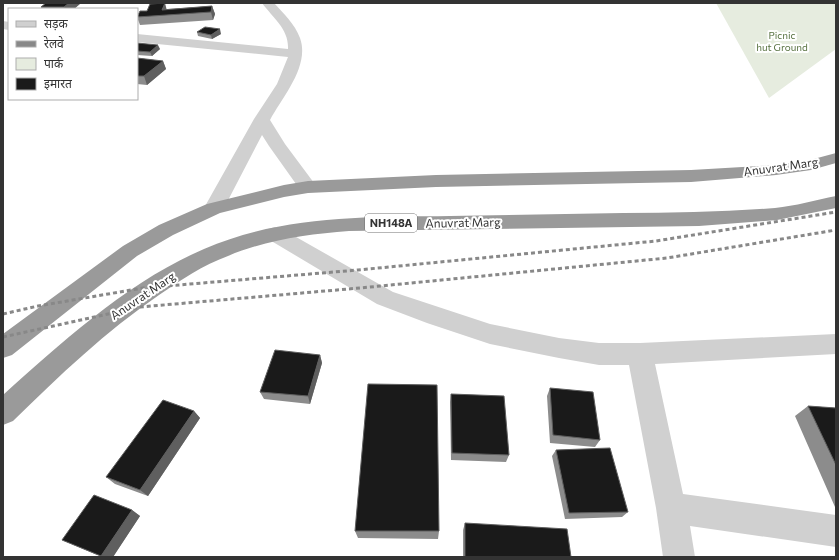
<svg xmlns="http://www.w3.org/2000/svg" width="839" height="560" font-family="Commissioner,'Noto Sans Devanagari',sans-serif">
<style>
.green{fill:#e6ecdf}
.lines{fill:none;stroke-linecap:round;stroke-linejoin:round}
.minor{fill:#d0d0d0;fill-rule:evenodd}
.highway{fill:#9a9a9a;fill-rule:evenodd}
.rail{stroke:#888;stroke-width:3;stroke-dasharray:4 3;stroke-linecap:butt}
.wall{fill:#8c8c8c}
.shaded-wall{fill:#5f5f5f}
.building{fill:#1a1a1a;stroke:#5f5f5f}
.labels{text-anchor:middle;stroke-width:4;stroke-linejoin:round;paint-order:stroke}
.far-park-label{font-size:10px;fill:#56703f;stroke:#fff}
.shield{fill:#fff;stroke:#707070;stroke-width:1}
.shield-label{font-size:11px;font-weight:bold;fill:#333}
.street-label{font-size:12px;fill:#333;stroke:#fff}
</style>
<rect width="100%" height="100%" fill="#fff"/>
<path class="green" d="M716,3h120v46l-67,49z"/>
<g class="lines">
<path class="minor" d="M262,3h12c9,10 21,21 26,35 10,28 -17,58 -30,82l15,24 32,43 -2,4 -7,2 -7,-2 -32,-45 -7,-11 -38,73 -3,4 -7,2 -7,-2 -3,-4 50,-89 23,-35 11,-27 -151,-15v-8l151,15c1,-20 -15,-31 -26,-46z
M3,21l6,1v8l-6,-1z
M275,227l7,2 111,63 97,32 69,14 40,5h41l196,-9v20l-181,10 28,130 153,21v32l-146,-21 5,31h-32l-7,-49 -27,-143h-30l-40,-7 -69,-14 -63,-21 -50,-19 -109,-65 -3,-5 3,-5z"/>
<path class="highway" d="M836,153v10l-25,7 -35,5 -85,7 -255,5 -128,6 -24,4 -64,16 -47,22 -36,21 -125,99 -9,3v-24l120,-88 36,-21 48,-21 77,-19 24,-4 128,-6 255,-5 85,-5 34,-5z
M836,196v12l-59,12 -78,6 -350,5c-41,3 -83,9 -121,25 -25,9 -47,24 -69,39 -53,36 -100,81 -146,126l-10,4v-30c60,-54 126,-114 201,-146 78,-34 163,-32 246,-33 58,-1 116,-2 173,-3 51,0 102,-1 152,-5 20,-2 41,-8 61,-12z"/>
<path class="rail" d="M3,314l35,-8 105,-18 215,-18 298,-29 180,-29
M3,337l137,-30 220,-19 307,-30 169,-28"/>
</g>
<path class="wall" d="M46,3h35l-7,6h-32l-1,-2z
M212,6l3,8 -2,6 -73,5 -3,-8 30,-8z
M197,32l24,2 -9,5 -14,-3z
M137,43l23,6 -8,7 -15,-1z
M137,58l26,3 3,8 -19,16 -10,-1z
M320,355l2,8 -12,41 -46,-5 -4,-7z
M550,388l50,52 -5,7 -45,-4 -3,-47z
M451,394l58,61 -3,7 -55,-2 -1,-58z
M808,406l28,2v99h-1l-40,-91z
M194,411l6,7 -52,78 -33,-12 -9,-7z
M556,450l72,62 -6,5 -57,2 -13,-63z
M132,510l8,6 -27,41h-11l-40,-17z
M465,523l106,34h-108v-27z
M355,531h84l-1,8 -80,-1z"/>
<path class="shaded-wall" d="M69,3h12l-7,6h-9l-1,-2z
M165,3l2,8 -5,-1z
M212,6l3,8 -2,6 -2,-8z
M220,29l1,5 -9,5 -1,-4z
M158,45l2,4 -8,7 -2,-4z
M163,61l3,8 -19,16 -3,-9z
M320,355l2,8 -12,41 -2,-8z
M194,411l6,7 -52,78 -8,-6z
M132,510l8,6 -27,41h-10l-2,-1z"/>
<path class="building" d="M46,3h23l-5,4h-23z
M165,3l-3,7 50,-4 -1,6 -74,5 3,-6h7l3,-7z
M205,27l15,2 -9,6 -14,-3z
M137,43l21,2 -8,7 -13,-1z
M137,58l26,3 -19,15h-7z
M275,350l45,5 -12,41 -48,-4z
M368,384l69,1 2,146h-84z
M550,388l43,4 7,48 -47,-5z
M451,394l53,2 5,59 -57,-2z
M163,400l31,11 -54,79 -34,-13z
M808,406l28,2v57z
M610,448l18,64 -59,1 -13,-63z
M94,495l38,15 -31,46 -39,-16z
M465,523l102,6 4,28h-106z"/>
<g class="labels">
<g class="far-park-label">
<text x="782" y="39">Picnic<tspan x="782" dy="12">hut Ground</tspan></text>
</g>
<rect class="shield" x="365" y="214" width="52" height="18" rx="3"/>
<g class="shield-label">
<text x="391" y="227">NH148A</text>
</g>
<g class="street-label">
<text transform="translate(781 167) rotate(-8)" y="4">Anuvrat Marg</text>
<text transform="translate(463 223) rotate(-1)" y="4">Anuvrat Marg</text>
<text transform="translate(143 296) rotate(-34)" y="4">Anuvrat Marg</text>
</g>
</g>
<rect width="839" height="560" fill="none" stroke="#333333" stroke-width="8"/>
<rect x="8" y="8" width="130" height="92" fill="#ffffff" stroke="#adadad"/>
<rect x="16" y="21" width="20" height="6" fill="#d0d0d0" stroke="#adadad"/>
<text x="44" y="28" font-size="12" fill="#333333">सड़क</text>
<rect x="16" y="41" width="20" height="6" fill="#888888" stroke="#adadad"/>
<text x="44" y="48" font-size="12" fill="#333333">रेलवे</text>
<rect x="16" y="58" width="20" height="12" fill="#e6ecdf" stroke="#adadad"/>
<text x="44" y="68" font-size="12" fill="#333333">पार्क</text>
<rect x="16" y="78" width="20" height="12" fill="#1a1a1a" stroke="#adadad"/>
<text x="44" y="88" font-size="12" fill="#333333">इमारत</text>
</svg>
